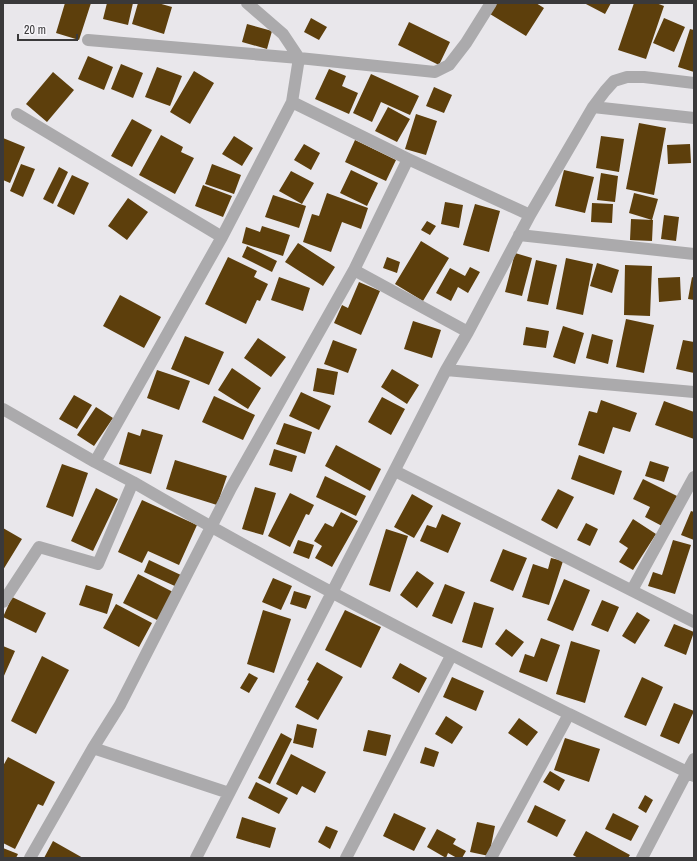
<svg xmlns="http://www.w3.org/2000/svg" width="697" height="861" font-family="'Archivo Narrow',sans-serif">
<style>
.building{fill:#5d3f0c}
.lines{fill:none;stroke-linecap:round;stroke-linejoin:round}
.minor{stroke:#abaaac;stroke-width:12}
</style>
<rect width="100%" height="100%" fill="#e9e7eb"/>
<path class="building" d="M65,3h26l-12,37 -23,-7z
M107,3h26l-5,22 -25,-6z
M138,3h20l14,4 -8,27 -32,-10z
M497,3h39l8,5 -18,28 -36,-22z
M584,3h27l-6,11z
M634,3h22l8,3 -18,53 -28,-9z
M311,18l16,9 -8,13 -15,-8z
M664,18l21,9 -11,25 -21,-9z
M409,22l41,20 -11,23 -41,-20z
M247,24l25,7 -5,18 -25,-7z
M690,29l4,1v42l-16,-5z
M88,56l25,11 -9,23 -26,-11z
M121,64l22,9 -10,25 -22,-9z
M157,67l25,9 -12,30 -25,-9z
M329,69l17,7 -4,10 16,7 -9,21 -34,-15z
M194,71l20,12 -24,41 -20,-12z
M53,72l21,18 -27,32 -21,-18z
M371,74l48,22 -9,19 -29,-13 -9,20 -19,-9z
M434,87l18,8 -8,18 -18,-7z
M388,107l22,12 -13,23 -22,-11z
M416,114l21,7 -11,34 -21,-6z
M132,119l20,11 -20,37 -21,-11z
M639,123l27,5 -12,67 -28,-6z
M161,135l22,12 -2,5 13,6 -19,36 -36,-19z
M234,136l19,12 -11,18 -20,-12z
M601,136l23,3 -5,33 -23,-4z
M3,138l22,9 -15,36 -7,-3z
M355,140l41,20 -10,21 -41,-19z
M304,144l16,9 -9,17 -17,-10z
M690,144l1,19 -23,1 -1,-19z
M21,164l14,5 -12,28 -13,-6z
M212,164l29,11 -7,19 -29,-10z
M59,167l9,5 -15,32 -10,-5z
M351,170l27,13 -11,23 -27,-13z
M564,170l30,7 -9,36 -30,-7z
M291,171l23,12 -12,21 -23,-13z
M601,173l17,3 -3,26 -18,-2z
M72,175l17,8 -15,32 -17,-9z
M203,185l29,11 -9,21 -28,-11z
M327,193l41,15 -7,21 -19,-7 -11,30 -28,-10 9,-28 7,2z
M634,193l24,6 -6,21 -23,-7z
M273,195l33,11 -7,22 -34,-11z
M128,198l20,14 -21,28 -19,-14z
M445,202l18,3 -4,23 -18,-4z
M592,203l21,1 -1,19 -21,-1z
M475,204l25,7 -11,41 -26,-7z
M664,215l15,2 -3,24 -15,-2z
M631,219l22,1 -1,21 -22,-1z
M427,221l9,5 -6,9 -9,-5z
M262,226l28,9 -7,21 -41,-13 4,-16 14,5z
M421,241l28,17 -26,43 -28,-17z
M298,243l37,24 -12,19 -38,-24z
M247,246l30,15 -5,11 -30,-15z
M515,253l17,5 -10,38 -17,-4z
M228,257l29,14 -3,6 14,7 -8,17 -3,-1 -11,24 -41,-20z
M387,257l13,5 -3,11 -14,-5z
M566,258l27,6 -10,51 -27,-6z
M536,260l21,5 -9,40 -21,-4z
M597,263l22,7 -7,23 -22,-7z
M625,265l27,1 -2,50 -26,-1z
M470,267l10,5 -12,21 -10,-6 -7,14 -15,-8 14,-25 15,8z
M279,277l31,11 -7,23 -32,-11z
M680,277l1,23 -22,2 -1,-24z
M692,277l2,1v22l-6,-1z
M359,282l21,9 -19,44 -27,-12 8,-18 6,3z
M120,295l41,22 -17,31 -41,-22z
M626,319l28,6 -10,48 -28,-6z
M413,321l28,9 -9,28 -28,-9z
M563,326l21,7 -9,31 -22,-7z
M526,327l23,4 -3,17 -23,-3z
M592,334l21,6 -5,24 -22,-6z
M185,336l39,16 -15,33 -38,-16z
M258,338l28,19 -15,20 -27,-19z
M333,340l24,9 -9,24 -24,-9z
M683,340l11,2v31l-18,-4z
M232,368l29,20 -13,21 -30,-19z
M317,368l21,4 -4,23 -21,-4z
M392,369l27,16 -12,19 -26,-17z
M157,370l33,11 -11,29 -32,-12z
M301,392l30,14 -12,24 -30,-14z
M74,395l18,10 -15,24 -18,-10z
M214,396l41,19 -12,25 -41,-18z
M382,397l23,12 -14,26 -23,-13z
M601,400l36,13 -7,19 -17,-5 -9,27 -26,-9 11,-34 8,2z
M664,401l30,11v27l-39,-14z
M96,407l17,11 -19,28 -17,-11z
M284,423l28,9 -7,22 -29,-10z
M142,429l21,6 -12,39 -32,-10 9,-32 12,4z
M336,445l45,24 -11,22 -45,-25z
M274,449l23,7 -5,16 -23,-7z
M579,455l43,16 -8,24 -43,-16z
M175,460l52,16 -10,29 -51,-16z
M650,461l19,6 -5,15 -19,-6z
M62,464l26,9 -15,44 -27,-10z
M325,476l41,20 -10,20 -40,-19z
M643,479l34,17 -15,30 -17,-9 5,-10 -17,-8z
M255,487l21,6 -13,42 -21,-6z
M96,488l22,11 -25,52 -22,-10z
M558,489l16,8 -17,32 -16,-9z
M290,493l24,12 -5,10 -3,-1 -16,33 -22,-11z
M412,494l21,12 -19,32 -20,-11z
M142,500l55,25 -18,40 -31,-14 -6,12 -24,-11z
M691,511l3,1v28l-13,-5z
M341,512l17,9 -26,46 -17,-9 7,-12 -8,-5 11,-18 8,4z
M442,514l19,9 -13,30 -28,-12 7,-16 9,3z
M633,519l23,15 -23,36 -14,-8 9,-14 -9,-6z
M586,523l12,6 -8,17 -13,-6z
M3,528l19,11 -19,31z
M386,529l22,7 -18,56 -21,-7z
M298,540l16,5 -5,14 -16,-6z
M673,540l18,5 -16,49 -27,-8 5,-14 9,3z
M503,549l24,9 -14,33 -23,-10z
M551,558l12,3 -14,44 -27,-8 11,-33 15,5z
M149,560l34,16 -6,11 -33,-15z
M417,571l17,12 -17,25 -17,-13z
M138,574l35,18 -14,29 -36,-18z
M273,578l19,8 -11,24 -19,-8z
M564,579l26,11 -17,41 -26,-11z
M445,584l20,8 -13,32 -20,-8z
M86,585l27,9 -6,20 -28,-9z
M294,591l17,5 -5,13 -16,-5z
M12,597l34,16 -10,20 -33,-16z
M602,600l17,7 -11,25 -17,-7z
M474,602l20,6 -12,40 -20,-6z
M116,604l36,19 -13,24 -36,-19z
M263,610l28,9 -17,54 -27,-9z
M345,610l36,17 -20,41 -36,-18z
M637,612l13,8 -15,24 -13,-8z
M674,624l20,8 -8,23 -22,-9z
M506,629l18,13 -12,15 -17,-13z
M541,638l19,7 -13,37 -28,-10 6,-18 9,3z
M571,641l29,9 -15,53 -29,-9z
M3,646l12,5 -12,27z
M42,656l27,14 -33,64 -25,-13z
M317,662l26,15 -25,43 -23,-13 14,-26 -2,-1z
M400,663l27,15 -8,15 -27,-15z
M249,673l9,5 -9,15 -9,-5z
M452,677l32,14 -8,20 -33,-14z
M642,677l21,10 -17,39 -22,-9z
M674,703l20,8 -15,33 -19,-8z
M446,716l17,11 -11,17 -17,-10z
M519,718l19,14 -11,14 -19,-13z
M297,724l20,5 -4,19 -20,-5z
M368,730l23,5 -5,21 -23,-5z
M281,733l11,6 -22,45 -12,-6z
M565,738l35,11 -11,33 -35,-12z
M425,747l14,5 -5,15 -14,-4z
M291,754l35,18 -11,21 -13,-7 -5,9 -21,-11z
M8,757l47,25 -12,24 -5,-2 -23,45 -12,-6v-77z
M550,771l15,9 -6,11 -16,-9z
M256,782l32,16 -9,16 -31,-16z
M645,795l8,5 -7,13 -8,-5z
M535,805l31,15 -9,17 -30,-15z
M394,813l32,15 -12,23 -31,-15z
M613,813l26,13 -8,15 -26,-12z
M242,817l34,11 -6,20 -34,-10z
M477,822l18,4 -6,30 -19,-4z
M326,826l12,5 -8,18 -12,-7z
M437,829l19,10 -3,5 13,7 -4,7h-5l-9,-5 -2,5 -19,-11z
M586,831l44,24 -2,3h-50l-5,-3z
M53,841l30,17h-39z
M3,848l15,6 -2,4h-13z"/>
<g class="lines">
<path class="minor" d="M247,3l36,31 16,24 136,14 14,-7 17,-22 25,-40
M88,40l211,18 -7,44
M593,107l101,11
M17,114l205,123
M519,235l175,19
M354,270l54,-111
M446,370l248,22
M3,409l92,53
M395,471l299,151
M133,482l-38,-20 127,-225 70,-135 116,57 122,56
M632,590l62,-113
M3,602l36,-55 59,17 35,-82c142,83 289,159 436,232l-78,144
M569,714l118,58 7,-13
M93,748l27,-43 111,-217 123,-218 114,62
M30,858l63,-110 136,45
M196,858l250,-488 22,-38 62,-117 63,-108 12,-16 9,-10 13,-4h17l50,6
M346,858l105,-202
M642,858l45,-86 7,4"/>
</g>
<rect width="697" height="861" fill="none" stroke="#3a393a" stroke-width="8"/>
<path d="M18 34v6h59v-6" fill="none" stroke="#3a393a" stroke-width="2"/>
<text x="24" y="34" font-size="12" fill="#3a393a" stroke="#f6f4f8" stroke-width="3" paint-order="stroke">20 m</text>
</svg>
